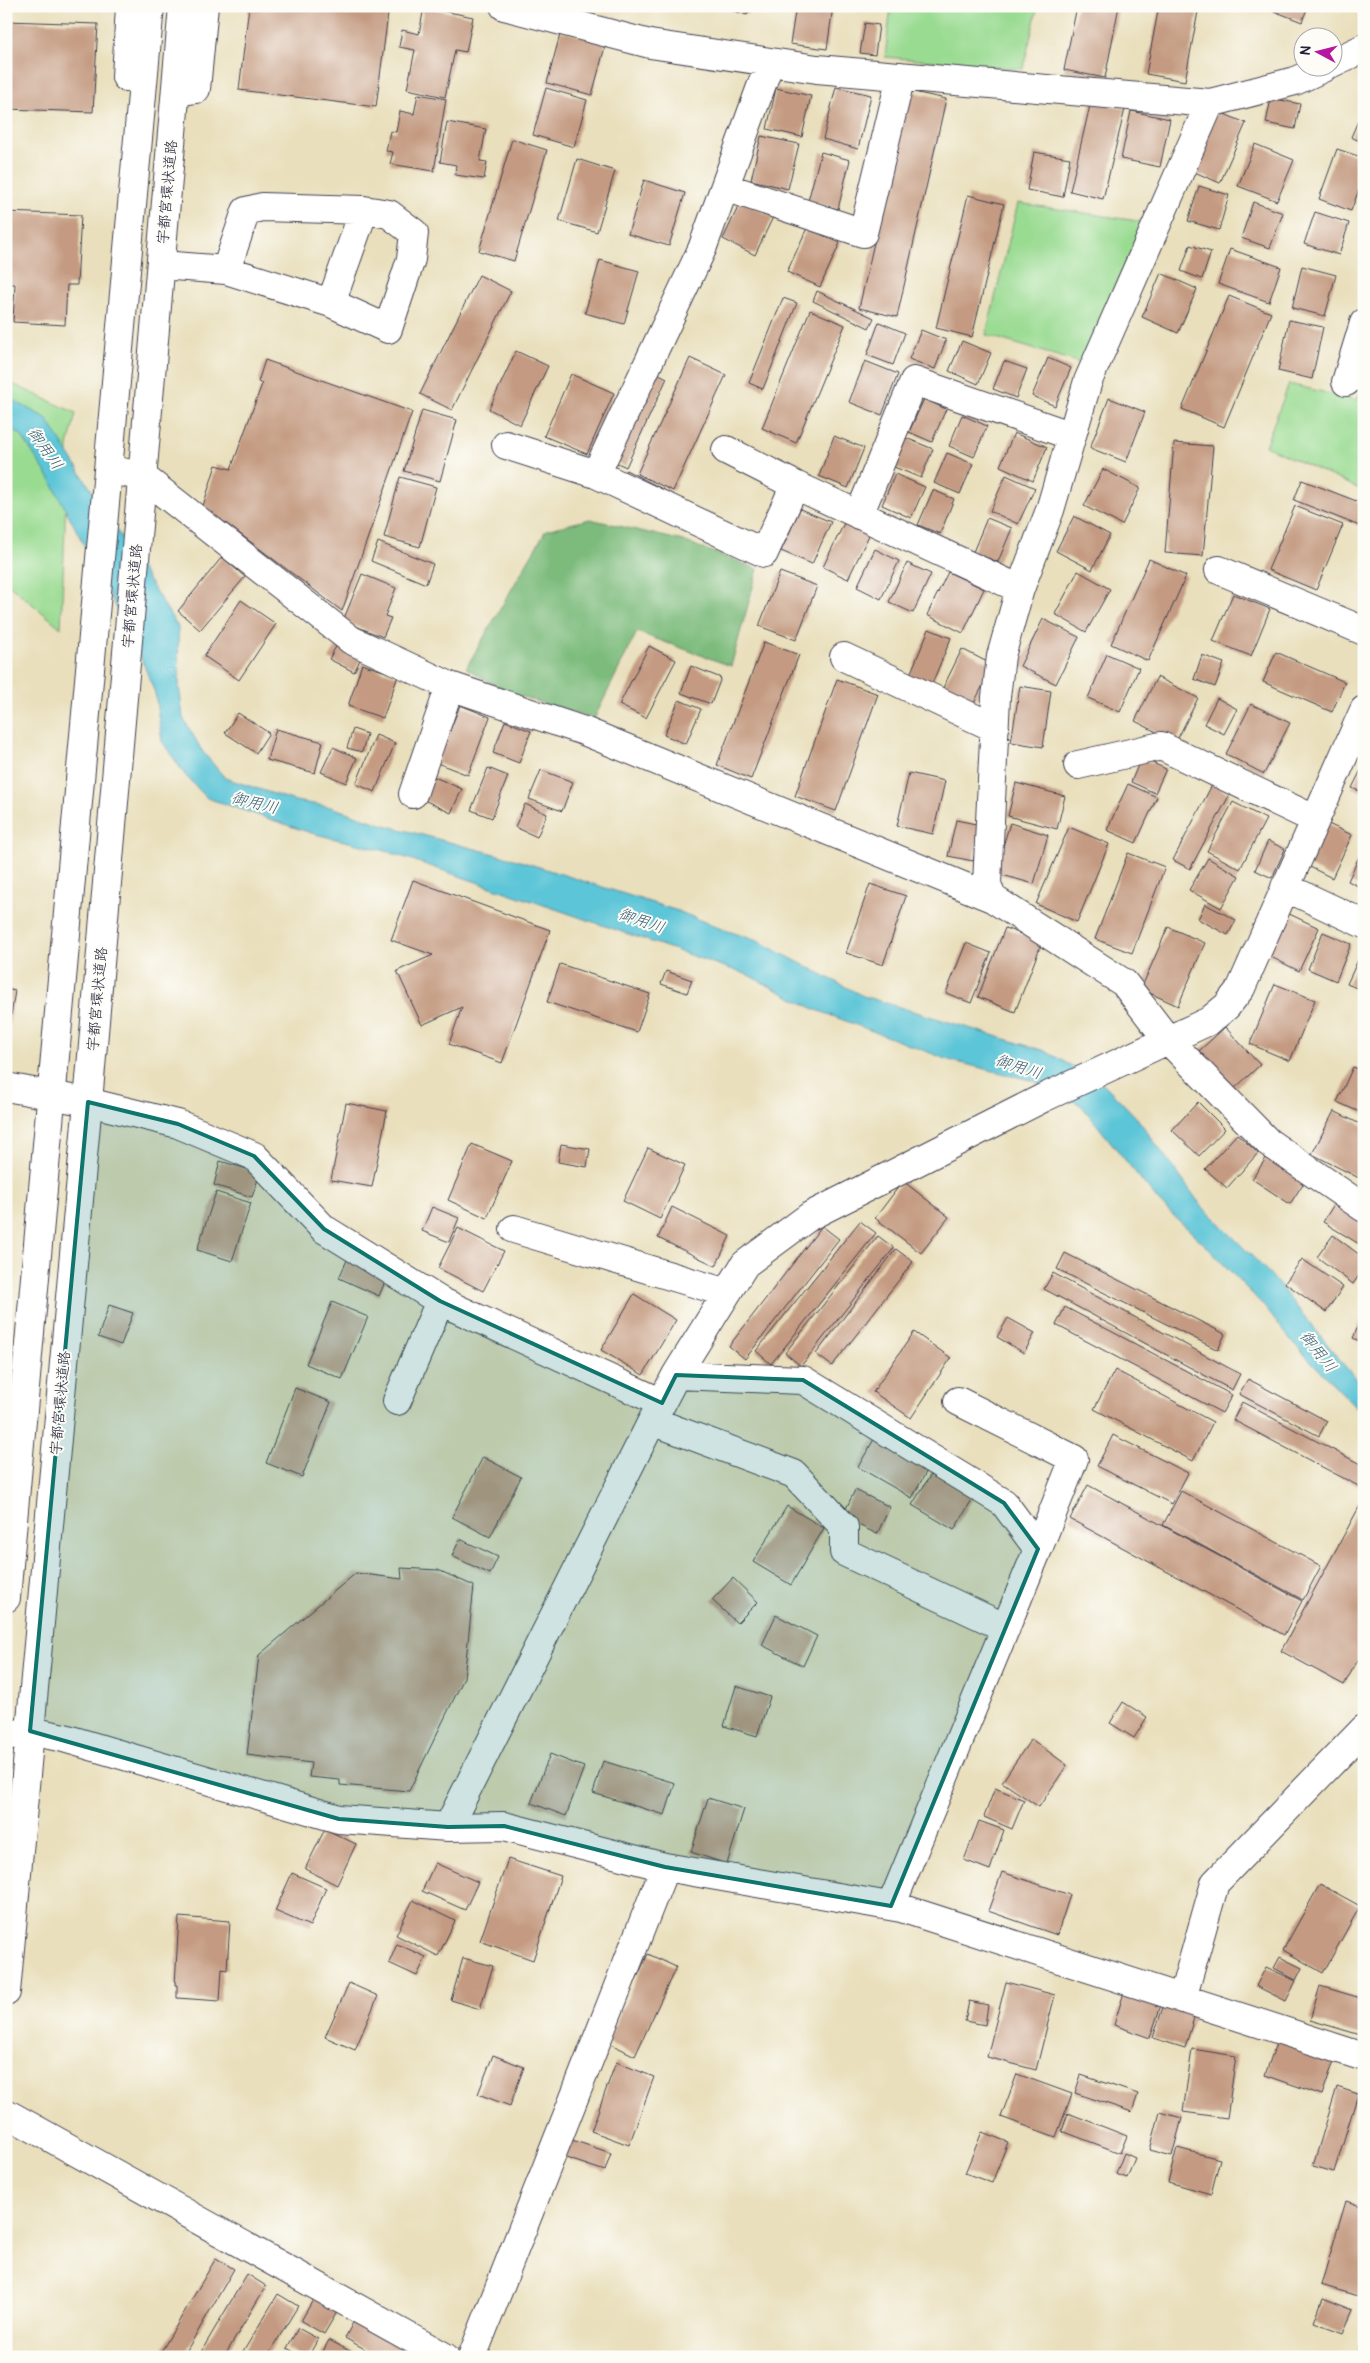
<svg xmlns="http://www.w3.org/2000/svg" width="1370" height="2363" font-family="Pangolin,'Klee One',sans-serif">
<style>
.green{fill:#9adb92;stroke:#5e7e66}
.forest{fill:#7bbb7c;stroke:#4e6e5c}
.water{fill:#5cc5d7;stroke:#3f7489}
.building{fill:#c49b82}
.lines{fill:none;stroke-linecap:round;stroke-linejoin:round}
.minor-casing{stroke:#403e4e;stroke-width:30}
.highway-casing{stroke:#403e4e;stroke-width:30}
.minor{stroke:#fff;stroke-width:28}
.highway{stroke:#fff;stroke-width:28}
.marked{fill:#0f766e;fill-opacity:0.2;stroke:#0f766e;stroke-width:4;stroke-linejoin:round}
.labels{text-anchor:middle;stroke-width:4;stroke-linejoin:round;paint-order:stroke}
.street-label{font-size:15px;fill:#22223b;stroke:#fdfcf7}
.water-label{font-size:16px;font-style:italic;fill:#365b72;stroke:#fdfcf7}
</style>
<rect width="100%" height="100%" fill="#fdfcf7"/>
<filter id="ink" filterUnits="userSpaceOnUse"><feTurbulence type="fractalNoise" baseFrequency=".02" numOctaves="2"/><feDisplacementMap in="SourceGraphic" scale="10" xChannelSelector="R" yChannelSelector="G"/><feConvolveMatrix kernelMatrix="1 2 1 2 8 2 1 2 1" color-interpolation-filters="sRGB"/></filter>
<filter id="wash" filterUnits="userSpaceOnUse"><feTurbulence type="fractalNoise" baseFrequency=".0096" numOctaves="4" result="noise"/><feDisplacementMap in="SourceGraphic" scale="20" xChannelSelector="R" yChannelSelector="G"/><feGaussianBlur stdDeviation="1.12" result="paint"/><feColorMatrix in="noise" values="0 0 0 0 0 0 0 0 0 0 0 0 0 0 0 0 0 1.4 0 .05"/><feComposite in="paint" operator="in"/></filter>
<g filter="url(#wash)">
<rect width="100%" height="100%" fill="#e9dfbc"/>
<path class="green" d="M891,6h147l-15,63 -138,-12z
M1018,203l126,19 -63,141 -95,-28z
M1364,380v111l-99,-45 24,-62 68,16z
M6,381l70,32 -8,33 -7,182 -55,-46z"/>
<path class="forest" d="M590,519l93,22 75,28 -27,97 -94,-34 -43,87 -87,-27 -41,-24 80,-138z"/>
<path class="water" d="M6,397l40,21 132,209 1,57 4,34 20,34 22,26 70,23 36,6 50,17 136,36 161,51 41,17 39,13 105,55 182,55 59,33 33,34 63,86 70,70 79,97 15,14v30l-69,-70 -33,-41 -59,-61 -44,-41 -78,-97 -47,-24 -85,-21 -135,-51 -66,-34 -362,-124 -75,-18 -104,-35 -22,-23 -23,-34 -7,-48 -17,-43 -88,-171 -29,-44 -15,-10z"/>
<g id="blocks">
<path class="building" d="M249,6h76l63,8 -12,93 -137,-17z
M717,6h33l-3,9z
M796,6h37l-6,43 -37,-5z
M1077,6h42l-14,72 -41,-8z
M1159,6h40l-14,75 -39,-7z
M1261,6h47l-6,16z
M424,7l49,10 -7,35 -11,-2 -10,47 -38,-8 8,-39 -16,-3 3,-17 17,4z
M6,21l92,3 -5,88 -87,-3z
M865,23l14,2 -4,30 -15,-2z
M561,31l45,12 -14,52 -45,-12z
M836,87l35,8 -13,54 -35,-10z
M546,88l41,12 -13,47 -41,-12z
M776,88l35,8 -9,41 -35,-8z
M909,91l37,8 -49,218 -38,-9z
M418,94l28,5 -12,72 -44,-7 3,-12 -7,-1 4,-20 6,1 4,-21 14,3z
M1271,98l29,6 -5,25 -29,-6z
M1091,101l34,8 -22,90 -33,-8z
M1364,107v36l-13,-6z
M1131,111l39,8 -10,48 -39,-8z
M1217,111l29,12 -26,60 -28,-12z
M447,122l39,7 -6,32 7,1 -3,17 -29,-4 1,-10 -16,-3z
M761,136l38,8 -11,45 -37,-9z
M512,139l35,11 -33,111 -35,-10z
M1255,144l39,16 -17,41 -39,-15z
M1337,149l27,9v18l-13,35 -32,-12z
M821,152l29,8 -12,49 -30,-8z
M1034,152l36,6 -7,39 -36,-7z
M577,159l38,12 -18,61 -38,-11z
M644,180l41,13 -16,53 -41,-12z
M1199,186l30,9 -10,35 -31,-9z
M968,195l36,9 -32,133 -36,-9z
M741,201l32,16 -18,38 -32,-16z
M1253,202l30,11 -13,35 -29,-10z
M6,212l75,3 -4,70h-10l-2,40 -52,-3 2,-38h-9z
M1315,212l34,11 -10,32 -35,-11z
M807,228l33,15 -20,44 -33,-15z
M1190,245l21,7 -9,27 -21,-8z
M1230,249l51,18 -12,35 -51,-18z
M600,260l39,11 -15,53 -39,-11z
M1302,266l34,9 -11,41 -33,-8z
M1161,273l36,16 -19,44 -36,-16z
M479,275l32,16 -59,119 -32,-16z
M817,291l57,27 -5,10 -56,-27z
M1229,296l42,17 -47,114 -42,-18z
M783,298l14,5 -34,86 -14,-6z
M810,310l35,15 -49,118 -34,-15z
M1289,320l34,7 -11,52 -34,-8z
M879,322l26,11 -12,32 -26,-10z
M921,330l25,10 -11,29 -26,-10z
M962,341l29,12 -13,31 -29,-13z
M516,351l32,15 -28,59 -31,-16z
M690,358l36,17 -53,116 -36,-17z
M1048,358l23,10 -16,38 -23,-10z
M265,360l147,52 -70,199 -139,-105 13,-41 15,4 31,-85 -4,-2z
M865,361l33,13 -16,41 -33,-13z
M1004,361l23,8 -11,29 -23,-9z
M655,372l12,6 -41,89 -13,-6z
M571,374l43,19 -27,61 -43,-18z
M1109,398l36,14 -19,50 -36,-14z
M924,399l22,10 -14,33 -23,-10z
M422,410l35,10 -17,61 -36,-10z
M962,415l25,11 -13,31 -25,-11z
M1014,433l33,14 -14,34 -33,-15z
M834,436l30,12 -16,40 -29,-12z
M906,438l27,11 -12,29 -27,-11z
M1174,443l39,3 -10,110 -38,-3z
M947,453l26,11 -13,30 -26,-11z
M1103,469l37,19 -18,37 -38,-19z
M626,470l42,22 -4,8 -42,-21z
M895,474l30,13 -14,31 -29,-13z
M1006,475l29,13 -17,36 -28,-13z
M400,477l36,10 -16,60 -36,-10z
M1302,480l62,24 -2,23 -68,-27z
M933,490l21,9 -14,35 -22,-9z
M1295,506l48,19 -27,65 -48,-20z
M800,509l31,13 -19,42 -31,-13z
M1074,516l36,19 -18,35 -36,-19z
M987,518l25,10 -14,34 -25,-10z
M846,519l25,12 -23,48 -25,-12z
M378,542l55,22 -7,20 -55,-23z
M875,549l24,12 -18,38 -24,-12z
M222,557l23,20 -45,53 -22,-19z
M1149,559l37,17 -38,85 -37,-17z
M907,563l24,11 -18,39 -24,-11z
M1078,571l32,18 -24,43 -31,-18z
M780,572l37,14 -21,54 -37,-14z
M948,572l36,17 -21,44 -36,-18z
M362,574l34,14 -11,28 6,2 -8,19 -40,-16z
M1233,594l37,15 -19,47 -38,-15z
M241,600l35,24 -37,56 -35,-24z
M1043,619l36,18 -23,47 -36,-18z
M929,629l22,9 -20,48 -22,-9z
M764,642l35,13 -48,124 -34,-14z
M338,643l24,13 -8,16 -25,-13z
M649,646l27,14 -30,58 -27,-13z
M962,649l31,16 -22,44 -31,-15z
M1276,652l69,30 -13,30 -69,-30z
M1107,654l32,14 -19,44 -32,-14z
M1202,655l22,8 -9,24 -21,-8z
M362,664l36,12 -15,42 -35,-12z
M691,666l30,12 -10,26 -30,-11z
M1157,677l41,21 -22,44 -41,-21z
M837,679l41,15 -42,117 -41,-15z
M1020,686l31,5 -8,56 -32,-5z
M1217,698l20,11 -13,25 -20,-10z
M679,700l22,9 -15,35 -22,-9z
M1251,704l39,19 -26,51 -38,-20z
M460,705l30,12 -22,58 -31,-12z
M238,713l31,20 -13,20 -31,-20z
M505,721l26,10 -12,32 -26,-10z
M276,729l47,13 -8,31 -48,-13z
M353,729l14,5 -5,18 -15,-4z
M376,735l19,8 -20,49 -19,-8z
M333,747l24,11 -11,25 -25,-11z
M1141,758l25,11 -11,24 -24,-11z
M1364,764v29l-12,-5z
M488,768l20,8 -16,42 -21,-8z
M541,770l32,12 -11,29 -33,-12z
M909,773l36,8 -12,53 -36,-8z
M432,776l30,13 -11,24 -29,-14z
M1016,783l49,13 -8,33 -49,-13z
M1128,784l29,13 -21,46 -29,-13z
M1212,785l18,9 -40,75 -17,-9z
M1233,802l33,17 -26,50 -33,-18z
M525,804l22,10 -10,23 -22,-10z
M956,820l25,5 -8,36 -25,-5z
M1322,821l30,14 -20,43 -30,-15z
M1010,823l38,12 -14,49 -39,-11z
M1069,827l40,17 -32,78 -41,-18z
M1268,841l17,8 -13,29 -17,-8z
M1364,846v43l-16,-8z
M1128,853l37,14 -33,86 -37,-14z
M1208,858l31,18 -18,32 -32,-18z
M413,880l137,50 -48,133 -53,-19 13,-37 -40,18 -25,-54 36,-16 -42,-15z
M870,884l36,12 -23,69 -37,-12z
M1205,904l31,16 -8,15 -30,-16z
M1285,912l34,16 -20,43 -34,-17z
M1168,927l37,16 -27,63 -37,-17z
M1005,928l37,14 -27,70 -37,-15z
M1323,932l28,12 -15,37 -28,-12z
M966,943l25,10 -20,50 -25,-10z
M1364,947v44l-17,-7z
M560,964l90,30 -13,38 -90,-30z
M666,971l26,9 -5,13 -26,-9z
M1275,984l40,16 -25,61 -40,-17z
M6,989l9,2 -8,49h-1z
M1225,1027l35,38 -26,24 -35,-38z
M1353,1067l11,4v43l-27,-12z
M1198,1102l27,27 -26,27 -27,-26z
M346,1103l41,8 -15,76 -41,-7z
M1334,1111l30,15v42l-5,10 -47,-24z
M1237,1134l21,19 -31,35 -22,-19z
M472,1144l40,17 -25,57 -39,-18z
M561,1144l29,5 -3,18 -29,-5z
M648,1148l37,17 -25,54 -37,-18z
M1271,1151l37,25 -18,28 -38,-25z
M220,1161l40,12 -8,24 -38,-12z
M903,1181l46,36 -28,36 -46,-35z
M216,1192l35,11 -19,58 -35,-11z
M1336,1201l28,17v29l-41,-25z
M432,1207l27,11 -10,24 -27,-11z
M672,1207l58,29 -14,30 -58,-28z
M860,1221l16,12 -105,131 -15,-13z
M822,1226l17,13 -94,120 -16,-13z
M458,1228l46,23 -21,40 -45,-23z
M1333,1235l31,23v10l-11,16 -36,-27z
M878,1236l16,12 -93,118 -16,-13z
M896,1249l17,13 -81,104 -16,-12z
M1065,1253l160,81 -7,16 -161,-81z
M1302,1259l41,28 -17,25 -41,-29z
M347,1260l40,17 -8,19 -40,-18z
M1053,1273l187,101 -8,16 -188,-101z
M634,1294l42,26 -33,55 -42,-25z
M332,1302l36,15 -26,62 -36,-15z
M109,1305l24,8 -12,32 -23,-8z
M1065,1307l167,88 -10,18 -166,-88z
M1364,1313v30l-11,-5z
M1008,1318l27,15 -11,20 -27,-16z
M914,1332l37,26 -40,60 -38,-26z
M1115,1370l98,52 -20,39 -99,-52z
M1248,1379l79,42 -8,15 -80,-42z
M295,1388l36,14 -29,75 -36,-14z
M1242,1402l122,64v23l-131,-69z
M877,1434l53,31 -18,33 -54,-31z
M1113,1435l75,38 -16,31 -75,-38z
M483,1457l38,20 -31,60 -38,-20z
M935,1468l41,25 -22,37 -42,-25z
M1088,1485l214,116 -18,34 -214,-116z
M855,1490l35,17 -13,27 -35,-17z
M1181,1491l140,75 -18,34 -140,-75z
M1364,1498v151l-20,36 -63,-34z
M787,1506l37,22 -33,57 -38,-23z
M460,1539l38,18 -8,17 -38,-18z
M401,1568l37,2 36,16 -10,92 -55,113 -69,-6v-5l-31,-3 2,-14 -64,-8 12,-100 97,-82 46,6z
M733,1578l25,24 -21,21 -25,-23z
M776,1615l41,21 -14,30 -41,-21z
M736,1686l34,11 -13,39 -33,-10z
M1123,1702l24,15 -13,21 -24,-15z
M1031,1739l36,26 -28,42 -37,-25z
M550,1754l34,13 -18,49 -35,-13z
M603,1761l72,22 -10,32 -72,-22z
M995,1788l29,12 -12,29 -28,-12z
M708,1798l36,11 -17,55 -36,-12z
M979,1821l25,9 -14,40 -26,-10z
M325,1829l31,15 -19,41 -32,-16z
M508,1859l53,17 -28,84 -53,-19z
M435,1863l43,19 -13,28 -43,-19z
M1002,1872l68,23 -13,40 -69,-24z
M292,1873l34,15 -16,38 -35,-15z
M1320,1884l40,22 -37,67 -40,-23z
M413,1900l42,21 -17,35 -42,-21z
M179,1917l51,4 -3,49 -5,-1 -2,32 -43,-3v-13h-2z
M397,1944l29,13 -9,19 -28,-13z
M648,1954l28,13 -41,89 -28,-14z
M1280,1957l22,11 -6,12 -22,-12z
M463,1958l30,8 -13,43 -29,-9z
M1266,1967l30,14 -10,20 -30,-15z
M1006,1982l49,13 -19,75 -49,-13z
M349,1983l29,13 -23,54 -30,-13z
M1320,1986l44,13v37l-54,-16z
M1125,1989l37,13 -12,36 -36,-13z
M969,2001l19,4 -3,20 -20,-4z
M1165,2001l31,10 -11,37 -32,-10z
M1278,2038l57,20 -13,37 -57,-20z
M1192,2049l44,7 -9,62 -44,-6z
M493,2055l31,12 -14,39 -32,-12z
M616,2062l38,15 -25,68 -38,-14z
M1017,2074l55,20 -16,43 -55,-20z
M1081,2075l57,19 -6,18 -57,-19z
M1337,2087l21,7 -24,78 -21,-6z
M1160,2112l22,6 -10,38 -22,-6z
M1068,2113l59,23 -7,17 -58,-22z
M982,2132l26,10 -16,41 -27,-10z
M566,2138l45,15 -6,18 -45,-15z
M1177,2148l43,11 -9,35 -43,-12z
M1124,2153l11,5 -8,20 -11,-4z
M1346,2201l18,6v91l-43,-13z
M216,2258l18,11 -51,88h-25z
M247,2274l19,12 -42,71h-26z
M317,2293l23,14 -16,27 -23,-13z
M278,2294l20,12 -31,51h-27z
M1323,2298l30,12 -10,23 -29,-11z
M355,2319l70,38h-46l-34,-19z
M298,2328l20,11 -10,18h-6l-15,-9z
M1363,2331l1,26h-8z
M329,2340l32,17h-41z"/>
</g>
</g>
<g filter="url(#ink)">
<use href="#blocks" fill-opacity="0" stroke="#403e4e" stroke-width="1"/>
<g class="lines">
<g class="minor-casing">
<path id="minor" d="M504,6l146,38 167,25 393,34
M770,62l-68,187 -106,225 168,79 31,-68 225,104
M1332,63l32,-15
M1323,68l-28,13 -85,22 -122,278 -38,129 -30,79 -19,67 -5,41 -9,187 5,14 132,85 43,56 101,103 96,66
M725,187l138,46 38,-157
M161,265l65,5 105,33 33,-93
M226,270l20,-59 16,-4 102,3 25,4 25,19 -3,26 -23,70 -57,-26
M1346,382l18,-59
M506,445l90,29
M726,450l69,35
M109,469l34,8 208,163 99,46 134,45 408,167
M859,515l55,-134 158,55
M1219,570l145,61
M844,657l151,71
M1078,765l83,-19 153,73
M413,794l37,-108
M1285,887l79,37
M6,1087l82,15 90,22 76,32 70,73 116,72 222,102
M514,1229l213,64
M676,1375l127,5 201,123 34,46 -147,357
M397,1401l43,-100
M958,1401l116,58 -36,90
M652,1421l142,53 50,53v25l162,76
M6,1736l24,-5 34,7 275,81 109,8 56,-1 161,41 236,41 463,149
M448,1827l204,-406 24,-46 69,-111 65,-48 233,-118 166,-77 18,-15 14,-18 123,-278
M1182,1999l33,-116 149,-154
M6,2113l439,244
M472,2357l193,-490"/>
</g>
<g class="highway-casing">
<path id="highway" d="M126,77l4,-71
M176,92l20,-3 8,-83
M6,1598l144,-1592
M6,1992l82,-890 95,-1096"/>
</g>
<use href="#minor" class="minor"/>
<use href="#highway" class="highway"/>
</g>
</g>
<path class="marked" d="M88,1102l90,22 76,32 70,73 116,72 222,102 14,-28 127,5 201,123 34,46 -147,357 -226,-39 -161,-41 -56,1 -109,-8 -309,-88z"/>
<g class="labels">
<g class="street-label">
<text transform="translate(167 192) rotate(-85)" y="5">宇都宮環状道路</text>
<text transform="translate(132 596) rotate(-85)" y="5">宇都宮環状道路</text>
<text transform="translate(97 999) rotate(-85)" y="5">宇都宮環状道路</text>
<text transform="translate(60 1403) rotate(-85)" y="5">宇都宮環状道路</text>
</g>
<g class="water-label">
<text transform="translate(46 448) rotate(55)" y="6">御用川</text>
<text transform="translate(255 802) rotate(14)" y="6">御用川</text>
<text transform="translate(642 920) rotate(19)" y="6">御用川</text>
<text transform="translate(1019 1066) rotate(18)" y="6">御用川</text>
<text transform="translate(1319 1351) rotate(52)" y="6">御用川</text>
</g>
</g>
<rect width="1370" height="2363" fill="none" stroke="#fdfcf7" stroke-width="25"/>
<g transform="translate(1318 52) rotate(277)"><circle r="24" fill="#fdfcf7" stroke="#a5a5ac"/>
<path d="M0-4L9 19L0 12L-9 19Z" fill="#b5179e"/>
<text y="-8" font-size="14" font-weight="bold" text-anchor="middle" fill="#22223b">N</text>
</g>
</svg>
